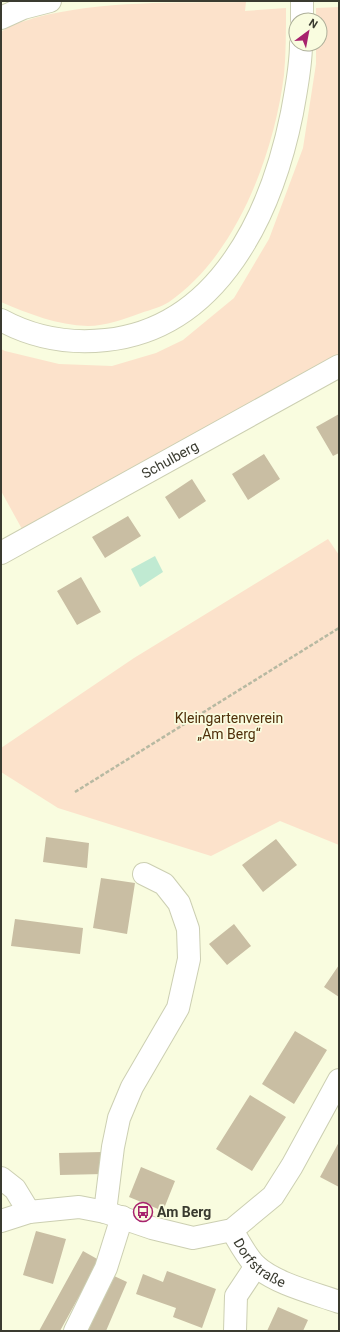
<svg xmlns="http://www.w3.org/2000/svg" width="340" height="1332" font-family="Roboto,sans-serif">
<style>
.green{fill:#fce2cb}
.water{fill:#c0ead2}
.building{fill:#c9bea3}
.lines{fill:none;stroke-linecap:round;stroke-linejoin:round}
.minor-casing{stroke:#cccfb2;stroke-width:24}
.highway-casing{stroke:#cccfb2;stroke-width:24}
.path{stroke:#b7b9a2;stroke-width:2.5;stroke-dasharray:4 2;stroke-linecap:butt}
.minor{stroke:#fff;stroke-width:22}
.highway{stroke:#fff;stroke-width:22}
.labels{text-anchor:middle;stroke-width:3.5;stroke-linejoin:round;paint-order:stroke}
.street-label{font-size:14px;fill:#3a3b30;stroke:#f9fcdf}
.park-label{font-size:14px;fill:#4f2f0a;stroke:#f9fcdf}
.poi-label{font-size:14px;font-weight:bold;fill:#3a3b30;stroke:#f9fcdf;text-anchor:start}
</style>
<rect width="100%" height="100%" fill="#f9fcdf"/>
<path class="green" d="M246,2l-1,9 41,-3c0,23 0,45 -2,67 -10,79 -47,180 -115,227 -8,5 -19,8 -28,11 -16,6 -36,13 -53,13 -31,-1 -59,-12 -87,-24v-270c10,-8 22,-10 33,-14 68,-18 142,-15 212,-16z
M339,7v349l-317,173 -21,-38v-142l4,2 54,13 53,2 44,-13 27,-13 51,-42 35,-59 34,-91 13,-84v-20h4v-24h-4v-12z
M328,539l11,16v290l-59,-24 -69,35 -153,-48 -57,-36v-24l133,-90z"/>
<path class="water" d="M155,556l8,16 -23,15 -9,-18z"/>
<path class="building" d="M339,414v39l-6,3 -17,-29z
M264,454l16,25 -32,21 -16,-26z
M192,479l14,22 -27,18 -14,-22z
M128,516l13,20 -36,22 -13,-21z
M81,577l20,35 -24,13 -20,-34z
M46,837l43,6 -2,25 -44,-6z
M276,839l21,26 -34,27 -21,-27z
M101,878l34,5 -8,51 -34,-6z
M15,919l68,9 -3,26 -69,-8z
M234,924l17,22 -24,19 -18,-21z
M339,965v32l-15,-10z
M295,1031l32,19 -33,54 -32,-20z
M250,1095l36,22 -34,54 -36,-22z
M339,1142v45l-19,-10z
M102,1152l1,22 -43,1 -1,-22z
M141,1167l34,14 -12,30 -34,-14z
M36,1231l30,8 -13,45 -30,-9z
M83,1251l16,9 -39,71h-21z
M167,1271l49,18 -14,39 -29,-11 3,-9 -40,-14 7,-20 20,8z
M112,1275l15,7 -21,49h-18z
M278,1307l30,13 -5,11h-36z"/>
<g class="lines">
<g class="minor-casing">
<g id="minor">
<path id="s1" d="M1,553l338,-187"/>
<path d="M1,1178l14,11 14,23"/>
<path d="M105,1212l8,-65 6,-29 13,-31 46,-79 11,-49 -1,-30 -9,-26 -15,-19 -20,-10"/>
<path d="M1,1221l28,-9 50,-5 26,5 47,16 41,10 39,-8 41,-34 19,-30 47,-86"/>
<path id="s2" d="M232,1230c7,12 14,26 24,36 20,18 58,27 83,36"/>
<path d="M75,1331l31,-63 16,-51"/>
<path d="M235,1331l1,-35 20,-30"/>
</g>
</g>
<g class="highway-casing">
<path id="highway" d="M302,1v19
M1,18l22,-10 27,-7
M1,320c33,18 68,24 105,20 114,-12 166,-128 186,-227 4,-23 9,-46 9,-69"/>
</g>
<path class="path" d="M75,792l264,-164"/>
<use href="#minor" class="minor"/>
<use href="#highway" class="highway"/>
</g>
<defs>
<g id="bus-ring" transform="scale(1)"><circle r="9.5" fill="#f9fcdf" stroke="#a7226d" stroke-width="1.5"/><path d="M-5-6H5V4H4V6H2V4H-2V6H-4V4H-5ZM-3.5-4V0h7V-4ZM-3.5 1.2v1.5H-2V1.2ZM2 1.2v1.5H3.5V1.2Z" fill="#a7226d"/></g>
</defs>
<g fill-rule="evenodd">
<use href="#bus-ring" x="143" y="1212"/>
</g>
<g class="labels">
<g class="street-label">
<text dy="5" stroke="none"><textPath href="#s1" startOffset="193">Schulberg</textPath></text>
<text dy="5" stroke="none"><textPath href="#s2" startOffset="44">Dorfstraße</textPath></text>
</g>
<g class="park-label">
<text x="229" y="723">Kleingartenverein<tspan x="229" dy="16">„Am Berg“</tspan></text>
</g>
<g class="poi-label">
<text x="157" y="1217">Am Berg</text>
</g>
</g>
<rect width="340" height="1332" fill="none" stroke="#3a3b30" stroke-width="4"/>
<g transform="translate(308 32) rotate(32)"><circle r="19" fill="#f9fcdf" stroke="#adaf99"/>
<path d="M0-3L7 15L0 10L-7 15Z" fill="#a7226d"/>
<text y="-6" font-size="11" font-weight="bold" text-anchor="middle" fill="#3a3b30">N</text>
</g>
</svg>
